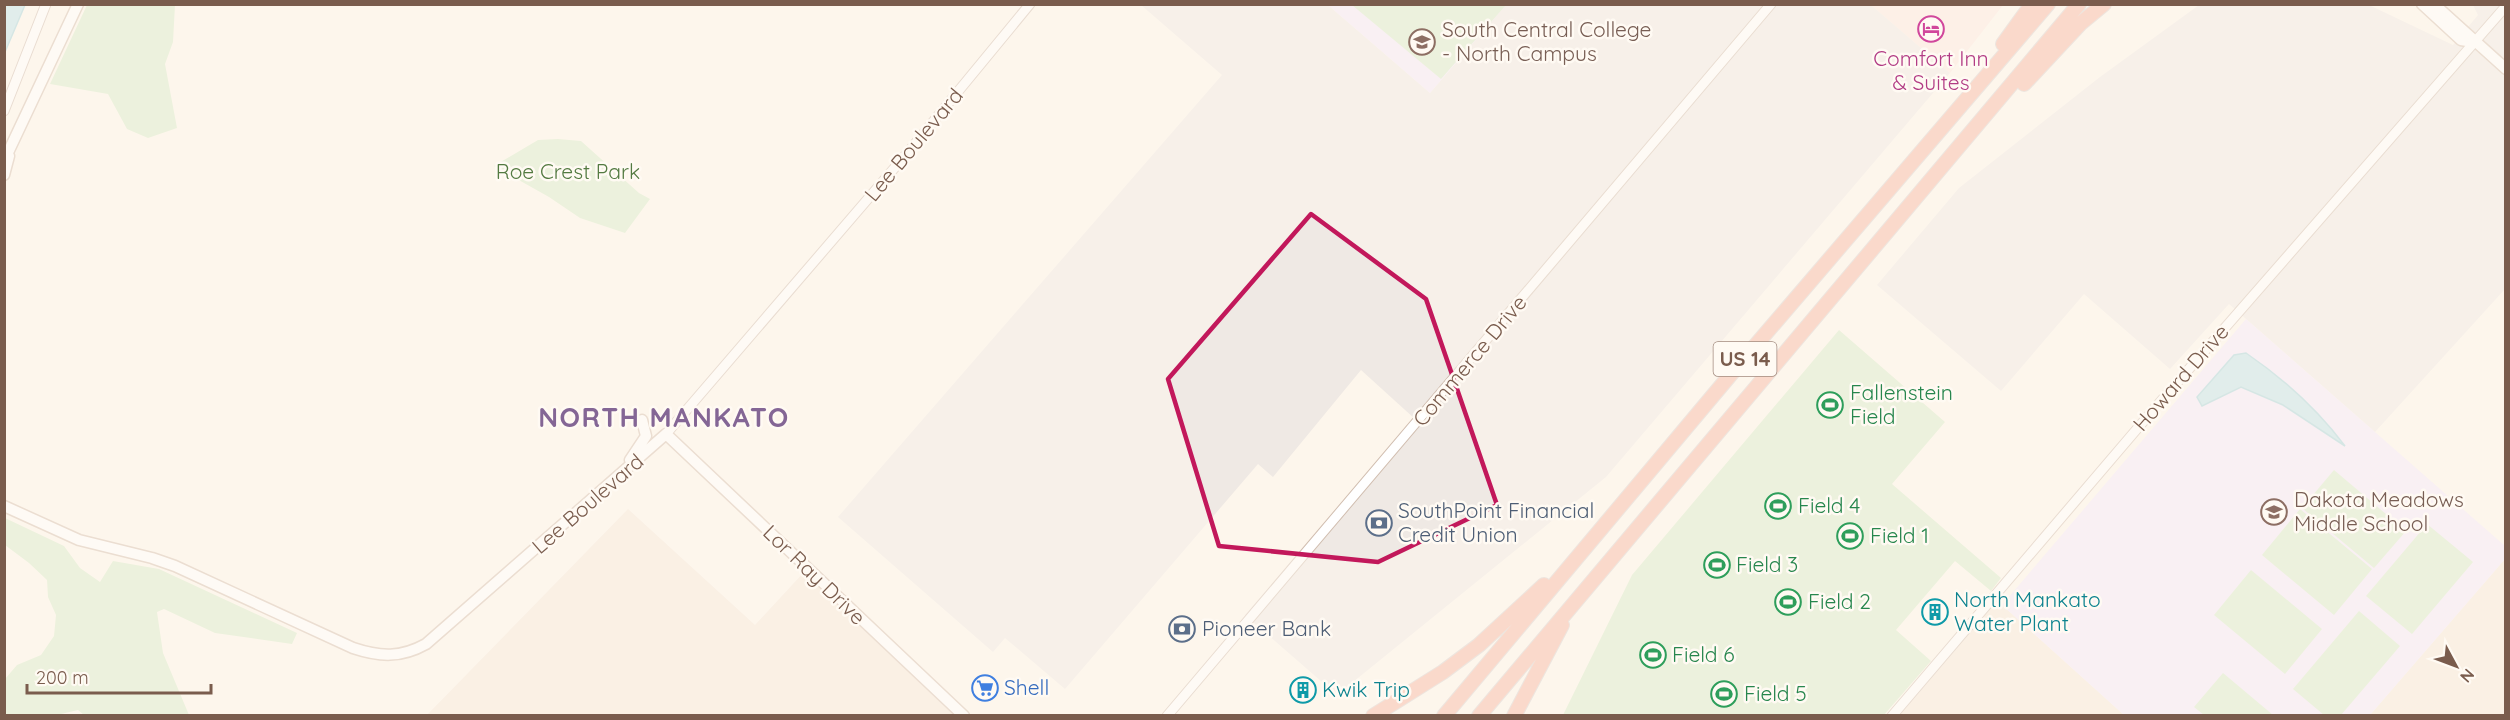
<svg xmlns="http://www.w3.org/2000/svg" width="2510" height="720" font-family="Quicksand,sans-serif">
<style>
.residential{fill:#f5e8da}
.commercial{fill:#fde8e0}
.industrial{fill:#efe9e4}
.education{fill:#f3e8fa}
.green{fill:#d8ecc9}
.water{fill:#bfe3e8;stroke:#a5d3da;stroke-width:1.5}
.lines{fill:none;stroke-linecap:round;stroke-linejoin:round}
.tertiary-casing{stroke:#d1beb0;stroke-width:11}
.secondary-casing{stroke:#d6c0b0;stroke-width:13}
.motorway-casing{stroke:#dad1cd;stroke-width:16}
.tertiary{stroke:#fff;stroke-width:9}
.secondary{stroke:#fff;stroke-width:10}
.motorway{stroke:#f7b7a3;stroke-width:14}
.marked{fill:none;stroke:#c2185b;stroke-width:4.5;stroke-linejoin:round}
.labels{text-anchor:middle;stroke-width:5;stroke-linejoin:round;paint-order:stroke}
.shield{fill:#fffaf3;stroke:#a28b7f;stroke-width:1.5}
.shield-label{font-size:20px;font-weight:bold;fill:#7a5c4d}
.education-label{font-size:21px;fill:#785e54;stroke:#fffaf3;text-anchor:start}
.hotel-label{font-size:21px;fill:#b23c85;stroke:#fffaf3}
.street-label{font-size:21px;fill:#7a5c4d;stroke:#fffaf3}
.park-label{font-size:21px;fill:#537a41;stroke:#fffaf3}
.leisure-label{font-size:21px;fill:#27864d;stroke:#fffaf3;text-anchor:start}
.service-label{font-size:21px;fill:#4e5e75;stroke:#fffaf3;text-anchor:start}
.culture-label{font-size:21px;fill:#0d838f;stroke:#fffaf3;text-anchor:start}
.shop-label{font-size:21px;fill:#366cbe;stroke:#fffaf3;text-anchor:start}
.district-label{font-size:27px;font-weight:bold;letter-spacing:1.5px;fill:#846695;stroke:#fffaf3}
</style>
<rect width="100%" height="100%" fill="#fdf6ec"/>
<path class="residential" d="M628,509l127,116 50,-54 153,145h-532z
M2505,559v156h-135z
M1994,604l8,1 122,110 -226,1z"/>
<path class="commercial" d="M1871,5h132l-53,68z"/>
<path class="industrial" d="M1506,4l365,1 79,68 -344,404 -269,218 -92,-80 170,-196 -54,-49 -88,107 -15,-13 -193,225 -60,-51 -12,14 -155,-135 384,-442 -81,-70h187l102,88z
M2199,5h170l84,40 25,-30 -5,-10h32v284l-130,143 -146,-128 -59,65 -86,-75 -83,97 -124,-106 82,-97 141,-111z"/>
<path class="education" d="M1328,5h178l-76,88z
M2246,319l259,227v13l-135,156h-246l-122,-110z"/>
<path class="green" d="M87,5h88l-2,37 -8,22 12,64 -29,10 -21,-9 -19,-35 -58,-10z
M1352,5h154l-65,74z
M558,139l23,2 58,52 11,6 -25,34 -45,-15 -31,-21 -55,-31 44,-26z
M1839,330l106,92 -53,62 109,94 -10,13 -36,-30 -59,69 35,31 -47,54h-321l69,-140z
M2334,470l72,61 -32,37 -72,-60z
M2300,509l72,60 -38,46 -72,-60z
M5,518l59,28 16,22 20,14 13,-21 46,8 138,64 -5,11 -77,-11 -51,-24 -7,3 6,41 26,62h-105l-6,-5 -21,5h-52v-36l12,-14 24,-10 13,-19 2,-21 -8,-18 -1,-17 -18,-17 -24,-18z
M2427,524l46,38 -61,72 -46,-38z
M2251,570l71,59 -37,45 -71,-59z
M2359,611l41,35 -59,69h-17l-31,-26z
M2223,673l50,42h-69l-10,-8z"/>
<path class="water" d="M5,4l20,1 -20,47 -1,-47z
M2246,353c38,26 71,56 99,93l-62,-41 -42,-18 -39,19 -5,-9 37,-42z"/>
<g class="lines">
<g class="tertiary-casing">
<path id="tertiary" d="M4,111l42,-107
M666,434l243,-283 121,-147
M1167,716l604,-712
M1892,716l262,-307 352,-403"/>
</g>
<g class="secondary-casing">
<path id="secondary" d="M2422,4l39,36 12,2
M2434,4l72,65
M4,161l74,-157
M4,175l5,-19
M630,460l16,-24 -4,-16
M4,506l75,34 73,18 23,8 178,82c27,9 48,10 73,-4l240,-210 298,282"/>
</g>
<g class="motorway-casing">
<path id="motorway" d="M2003,44l29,-40
M2024,84l57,-61 23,-19
M1373,716l70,-44 36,-27 65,-60
M1444,716l293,-349 311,-363
M1479,716l600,-712
M1514,716l48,-91"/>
</g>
<use href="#tertiary" class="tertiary"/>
<use href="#secondary" class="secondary"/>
<use href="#motorway" class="motorway"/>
</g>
<path d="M0 0H2510V720H0ZM1311,214l115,85 71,206 -119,57 -159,-16 -51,-167z" fill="#fdf6ec" fill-opacity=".55" fill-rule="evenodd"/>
<path class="marked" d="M1311,214l115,85 71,206 -119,57 -159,-16 -51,-167z"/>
<defs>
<g id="hotel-ring" transform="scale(1.35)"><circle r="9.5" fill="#fffaf3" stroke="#d1479c" stroke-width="1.5"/><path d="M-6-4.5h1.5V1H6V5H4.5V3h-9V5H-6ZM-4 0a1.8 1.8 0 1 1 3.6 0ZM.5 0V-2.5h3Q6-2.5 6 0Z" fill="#d1479c"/></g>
<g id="university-ring" transform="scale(1.35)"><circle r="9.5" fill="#fffaf3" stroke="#8d6e63" stroke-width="1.5"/><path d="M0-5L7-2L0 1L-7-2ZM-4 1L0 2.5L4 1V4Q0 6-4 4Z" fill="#8d6e63"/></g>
<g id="stadium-ring" transform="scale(1.35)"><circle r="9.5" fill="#fffaf3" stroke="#2e9e5b" stroke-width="1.5"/><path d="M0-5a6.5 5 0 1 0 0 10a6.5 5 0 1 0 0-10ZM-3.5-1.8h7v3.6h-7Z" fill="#2e9e5b"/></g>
<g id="school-ring" transform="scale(1.35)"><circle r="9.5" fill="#fffaf3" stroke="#8d6e63" stroke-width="1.5"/><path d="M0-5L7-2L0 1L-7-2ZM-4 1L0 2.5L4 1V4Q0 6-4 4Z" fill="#8d6e63"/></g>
<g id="bank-ring" transform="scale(1.35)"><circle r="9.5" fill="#fffaf3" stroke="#5c6f8a" stroke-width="1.5"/><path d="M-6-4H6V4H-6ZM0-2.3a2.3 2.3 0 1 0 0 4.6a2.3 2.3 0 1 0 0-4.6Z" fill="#5c6f8a"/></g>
<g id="building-ring" transform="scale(1.35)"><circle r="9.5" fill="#fffaf3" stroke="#0f9aa8" stroke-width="1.5"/><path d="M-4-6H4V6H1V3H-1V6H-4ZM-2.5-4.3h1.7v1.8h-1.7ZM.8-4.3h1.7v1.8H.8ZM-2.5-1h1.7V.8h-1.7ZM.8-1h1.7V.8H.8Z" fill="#0f9aa8"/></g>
<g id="supermarket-ring" transform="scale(1.35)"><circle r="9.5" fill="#fffaf3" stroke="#3f7fe0" stroke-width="1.5"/><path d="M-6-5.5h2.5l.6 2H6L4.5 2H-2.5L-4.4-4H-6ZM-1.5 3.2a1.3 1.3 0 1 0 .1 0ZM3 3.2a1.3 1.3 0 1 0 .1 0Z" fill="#3f7fe0"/></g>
</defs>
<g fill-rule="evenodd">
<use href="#hotel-ring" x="1931" y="29"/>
<use href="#university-ring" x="1422" y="42"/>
<use href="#stadium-ring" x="1830" y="405"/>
<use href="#stadium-ring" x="1778" y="506"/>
<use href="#school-ring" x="2274" y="512"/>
<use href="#bank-ring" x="1379" y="523"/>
<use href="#stadium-ring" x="1850" y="536"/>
<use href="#stadium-ring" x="1717" y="565"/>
<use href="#stadium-ring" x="1788" y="602"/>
<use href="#building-ring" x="1935" y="612"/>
<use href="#bank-ring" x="1182" y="629"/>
<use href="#stadium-ring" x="1653" y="655"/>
<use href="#supermarket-ring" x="985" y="688"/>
<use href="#building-ring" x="1303" y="690"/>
<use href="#stadium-ring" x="1724" y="694"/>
</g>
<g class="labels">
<rect class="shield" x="1713.5" y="342" width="63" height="34" rx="4.5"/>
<g class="shield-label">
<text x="1745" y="366">US 14</text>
</g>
<g class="education-label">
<text x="1442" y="37">South Central College<tspan x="1442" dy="24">- North Campus</tspan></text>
<text x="2294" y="507">Dakota Meadows<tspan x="2294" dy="24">Middle School</tspan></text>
</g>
<g class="hotel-label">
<text x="1931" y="66">Comfort Inn<tspan x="1931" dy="24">&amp; Suites</tspan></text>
</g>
<g class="street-label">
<text transform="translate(914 145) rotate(-50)" y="7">Lee Boulevard</text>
<text transform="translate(1470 361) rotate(-50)" y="7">Commerce Drive</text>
<text transform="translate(2181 378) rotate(-49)" y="7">Howard Drive</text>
<text transform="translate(588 504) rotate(-41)" y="7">Lee Boulevard</text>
<text transform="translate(814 575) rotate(44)" y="7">Lor Ray Drive</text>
</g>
<g class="park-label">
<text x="568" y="179">Roe Crest Park</text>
</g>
<g class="leisure-label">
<text x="1850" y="400">Fallenstein<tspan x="1850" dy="24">Field</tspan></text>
<text x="1798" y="513">Field 4</text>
<text x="1870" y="543">Field 1</text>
<text x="1736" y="572">Field 3</text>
<text x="1808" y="609">Field 2</text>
<text x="1672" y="662">Field 6</text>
<text x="1744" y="701">Field 5</text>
</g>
<g class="service-label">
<text x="1398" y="518">SouthPoint Financial<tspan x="1398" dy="24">Credit Union</tspan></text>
<text x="1202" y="636">Pioneer Bank</text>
</g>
<g class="culture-label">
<text x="1954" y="607">North Mankato<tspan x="1954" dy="24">Water Plant</tspan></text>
<text x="1322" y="697">Kwik Trip</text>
</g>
<g class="shop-label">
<text x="1004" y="695">Shell</text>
</g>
<g class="district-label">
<text x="664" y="427">NORTH MANKATO</text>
</g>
</g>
<rect width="2510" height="720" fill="none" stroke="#7a5c4d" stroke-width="12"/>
<g transform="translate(2456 666) rotate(131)" stroke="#fffaf3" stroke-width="4.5" paint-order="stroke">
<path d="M0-4.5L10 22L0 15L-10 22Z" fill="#7a5c4d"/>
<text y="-9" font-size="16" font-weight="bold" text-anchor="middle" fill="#7a5c4d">N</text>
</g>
<path d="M27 684v9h184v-9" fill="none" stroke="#7a5c4d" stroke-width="3"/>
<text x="36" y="684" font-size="18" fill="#7a5c4d" stroke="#fffaf3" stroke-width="4.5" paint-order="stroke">200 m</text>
</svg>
